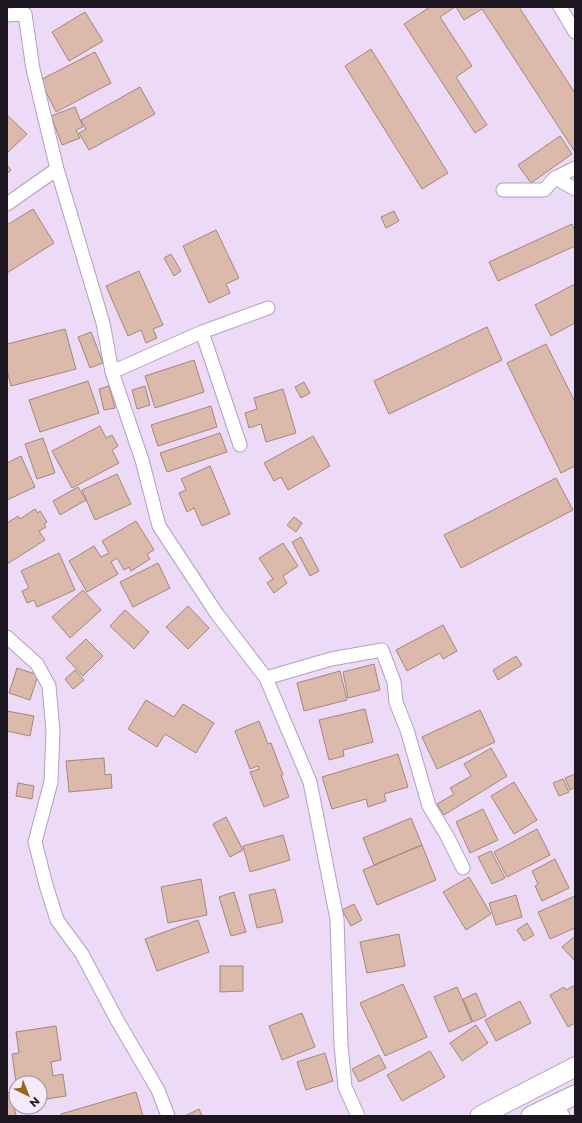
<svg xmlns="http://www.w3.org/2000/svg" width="582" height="1123" font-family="Montserrat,sans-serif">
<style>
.building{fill:#dbb9ab;stroke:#a68679}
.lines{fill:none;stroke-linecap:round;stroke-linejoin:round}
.minor-casing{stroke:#b2a1bc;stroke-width:15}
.secondary-casing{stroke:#b2a1bc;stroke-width:21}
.minor{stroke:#fff;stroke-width:13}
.secondary{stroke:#fff;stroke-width:19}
</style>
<rect width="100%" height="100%" fill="#ecdaf7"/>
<path class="building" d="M430,7h25l-15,10 32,49 -16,11 31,48 -12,8 -71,-109z
M456,7h63l56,86v59l-93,-143 -18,11z
M85,12l18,29 -34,20 -17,-29z
M371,49l77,124 -26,16 -77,-123z
M95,52l16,31 -55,29 -16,-32z
M140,87l15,27 -66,36 -10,-17 7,-4 -5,-9z
M75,107l8,20 -7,3 4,8 -18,7 -11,-29z
M7,115l20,19 -19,18 -1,-1z
M560,136l12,18 -41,29 -13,-18z
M7,165l4,5 -4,4z
M33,209l21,34 -47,30v-48z
M394,211l5,10 -13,7 -5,-11z
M572,224l3,7v15l-77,35 -9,-19z
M216,230l23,48 -13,6 4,9 -21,10 -26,-57z
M171,254l10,17 -7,5 -10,-18z
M139,271l24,54 -10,4 4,9 -11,5 -5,-13 -13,6 -22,-50z
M575,284v39l-24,13 -16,-31z
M487,327l15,33 -113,54 -15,-33z
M65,329l11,40 -65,17 -4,-16v-26z
M91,332l12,31 -13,5 -12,-31z
M546,344l29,58v64l-14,7 -54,-110z
M194,360l10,32 -49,16 -10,-32z
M88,381l11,32 -59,19 -11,-32z
M304,382l6,11 -9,5 -6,-11z
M109,386l6,22 -11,2 -5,-21z
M145,386l5,19 -13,4 -5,-19z
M283,389l13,44 -30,9 -5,-18 -12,4 -4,-15 12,-4 -3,-11z
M211,406l6,21 -59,19 -7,-21z
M100,426l6,12 6,-3 6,11 -6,4 7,13 -47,25 -20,-37z
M220,433l7,19 -60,20 -7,-19z
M313,436l17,30 -42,24 -7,-13 -7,4 -10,-18z
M43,438l12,35 -18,6 -12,-35z
M21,456l14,31 -28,13v-37z
M210,466l20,48 -28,12 -8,-18 -7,4 -8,-19 7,-3 -5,-11z
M117,474l14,30 -36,16 -13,-30z
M556,478l17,32 -112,58 -17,-33z
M78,487l8,13 -26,15 -7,-14z
M35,509l3,4 2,-2 7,11 -3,2 2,3 -7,4 6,9 -38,24v-41l11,-7 2,3z
M294,517l8,6 -6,9 -9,-7z
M136,521l18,29 -7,4 3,5 -19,12 -2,-4 -5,3 -7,-12 -6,4 7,12 -31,18 -18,-31 25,-15 7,11 8,-4 -7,-12z
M301,537l18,34 -9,5 -18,-34z
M283,543l15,23 -15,10 4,7 -13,10 -7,-10 6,-4 -14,-21z
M59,553l16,37 -38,17 -3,-7 -7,3 -5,-12 7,-3 -8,-17z
M158,563l12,25 -37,19 -13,-25z
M83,590l18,20 -31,28 -18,-21z
M188,606l21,22 -21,21 -22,-22z
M125,610l24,22 -15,17 -24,-23z
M443,625l14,26 -14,8 -3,-6 -33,18 -11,-21z
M86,639l17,17 -20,20 -17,-18z
M516,656l6,9 -24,15 -5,-10z
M374,664l6,26 -32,8 -5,-26z
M17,668l21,7 -8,25 -21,-7z
M75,670l9,10 -11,9 -8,-10z
M340,671l7,29 -43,11 -7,-28z
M146,700l28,17 9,-13 31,19 -18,30 -31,-19 -8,13 -29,-18z
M365,709l8,33 -30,8 1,6 -15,4 -10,-40z
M480,710l15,32 -58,27 -15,-32z
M7,711l27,5 -4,20 -23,-5z
M259,721l9,23 3,-1 12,32h-2l8,22 -25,10 -14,-35 9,-3 -1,-3 -8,3 -15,-38z
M491,748l16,28 -63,39 -7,-11 17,-10 -4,-6 21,-12 -7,-12z
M398,754l10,33 -24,7 2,7 -18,6 -2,-8 -34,10 -10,-32z
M104,758l1,17 6,-1 1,14 -43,4 -3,-31z
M575,774v13l-5,3 -5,-12z
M563,779l6,13 -10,4 -6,-13z
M514,782l23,38 -23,14 -23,-38z
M18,783l16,3 -2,13 -16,-3z
M483,809l15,31 -28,13 -14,-31z
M226,817l17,33 -13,7 -17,-33z
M411,818l11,27 -48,20 -11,-27z
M537,829l13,26 -43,22 -13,-25z
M283,835l7,25 -40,12 -7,-26z
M422,845l14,35 -59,25 -14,-35z
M491,851l14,27 -13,6 -14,-27z
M555,859l14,29 -27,13 -7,-15 3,-2 -6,-13z
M469,877l22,37 -25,16 -23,-38z
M201,879l6,36 -39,8 -7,-36z
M275,889l8,33 -26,6 -8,-33z
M234,892l12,40 -15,4 -12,-39z
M516,895l6,22 -26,8 -7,-22z
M575,896v32l-25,11 -12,-27z
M354,904l8,16 -11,6 -9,-16z
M198,920l11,32 -52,19 -12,-32z
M527,923l7,12 -10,6 -7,-11z
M399,934l6,32 -38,7 -7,-31z
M575,936v25l-13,-14z
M220,966h23v25l-23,1z
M403,984l24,53 -42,19 -25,-53z
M575,985v38l-7,4 -18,-32 14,-8 2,3z
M457,987l15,35 -23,10 -15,-35z
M476,993l10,23 -13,6 -10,-23z
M520,1001l11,22 -35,18 -11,-21z
M302,1013l13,34 -33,13 -13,-34z
M476,1025l12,18 -26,18 -12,-18z
M56,1026l5,34 -10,2 2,14 10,-2 3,22 -26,4v-17h-24l-4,-29 7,-1 -3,-21z
M430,1051l15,26 -43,24 -15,-26z
M325,1053l8,28 -27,9 -9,-28z
M379,1055l7,13 -27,14 -7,-13z
M11,1092l5,24h-9v-23z
M136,1092l7,24h-81l-1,-2z
M199,1109l3,7h-17z"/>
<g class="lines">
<g class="minor-casing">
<path id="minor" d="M560,7l15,25
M7,15l18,-1 8,55 24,100 46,154 9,49 30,88 17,66 58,88 49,64 44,104 27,137 4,126 4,42 13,29
M555,178l20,-10
M503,190h41l11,-12 20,11
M7,204l50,-35
M202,332l38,113
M112,372l90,-40 66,-24
M7,637l30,27 12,22 4,45 -2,51 -16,60 11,43 11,35 25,34 35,66 41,70 10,26
M266,678l65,-19 51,-9 12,32 2,20 11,28 22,76 18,30 16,32
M556,1104l7,12"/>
</g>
<g class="secondary-casing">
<path id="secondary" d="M480,1116l95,-49
M531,1116l44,-21"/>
</g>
<use href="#minor" class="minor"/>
<use href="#secondary" class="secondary"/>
</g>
<rect width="582" height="1123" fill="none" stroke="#1c1620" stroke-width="16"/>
<g transform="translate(28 1095) rotate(137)"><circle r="19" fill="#f5eafc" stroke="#9e95a4"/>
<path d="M0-3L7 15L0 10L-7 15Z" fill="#966716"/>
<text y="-6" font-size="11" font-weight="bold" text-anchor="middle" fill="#1c1620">N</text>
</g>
</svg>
